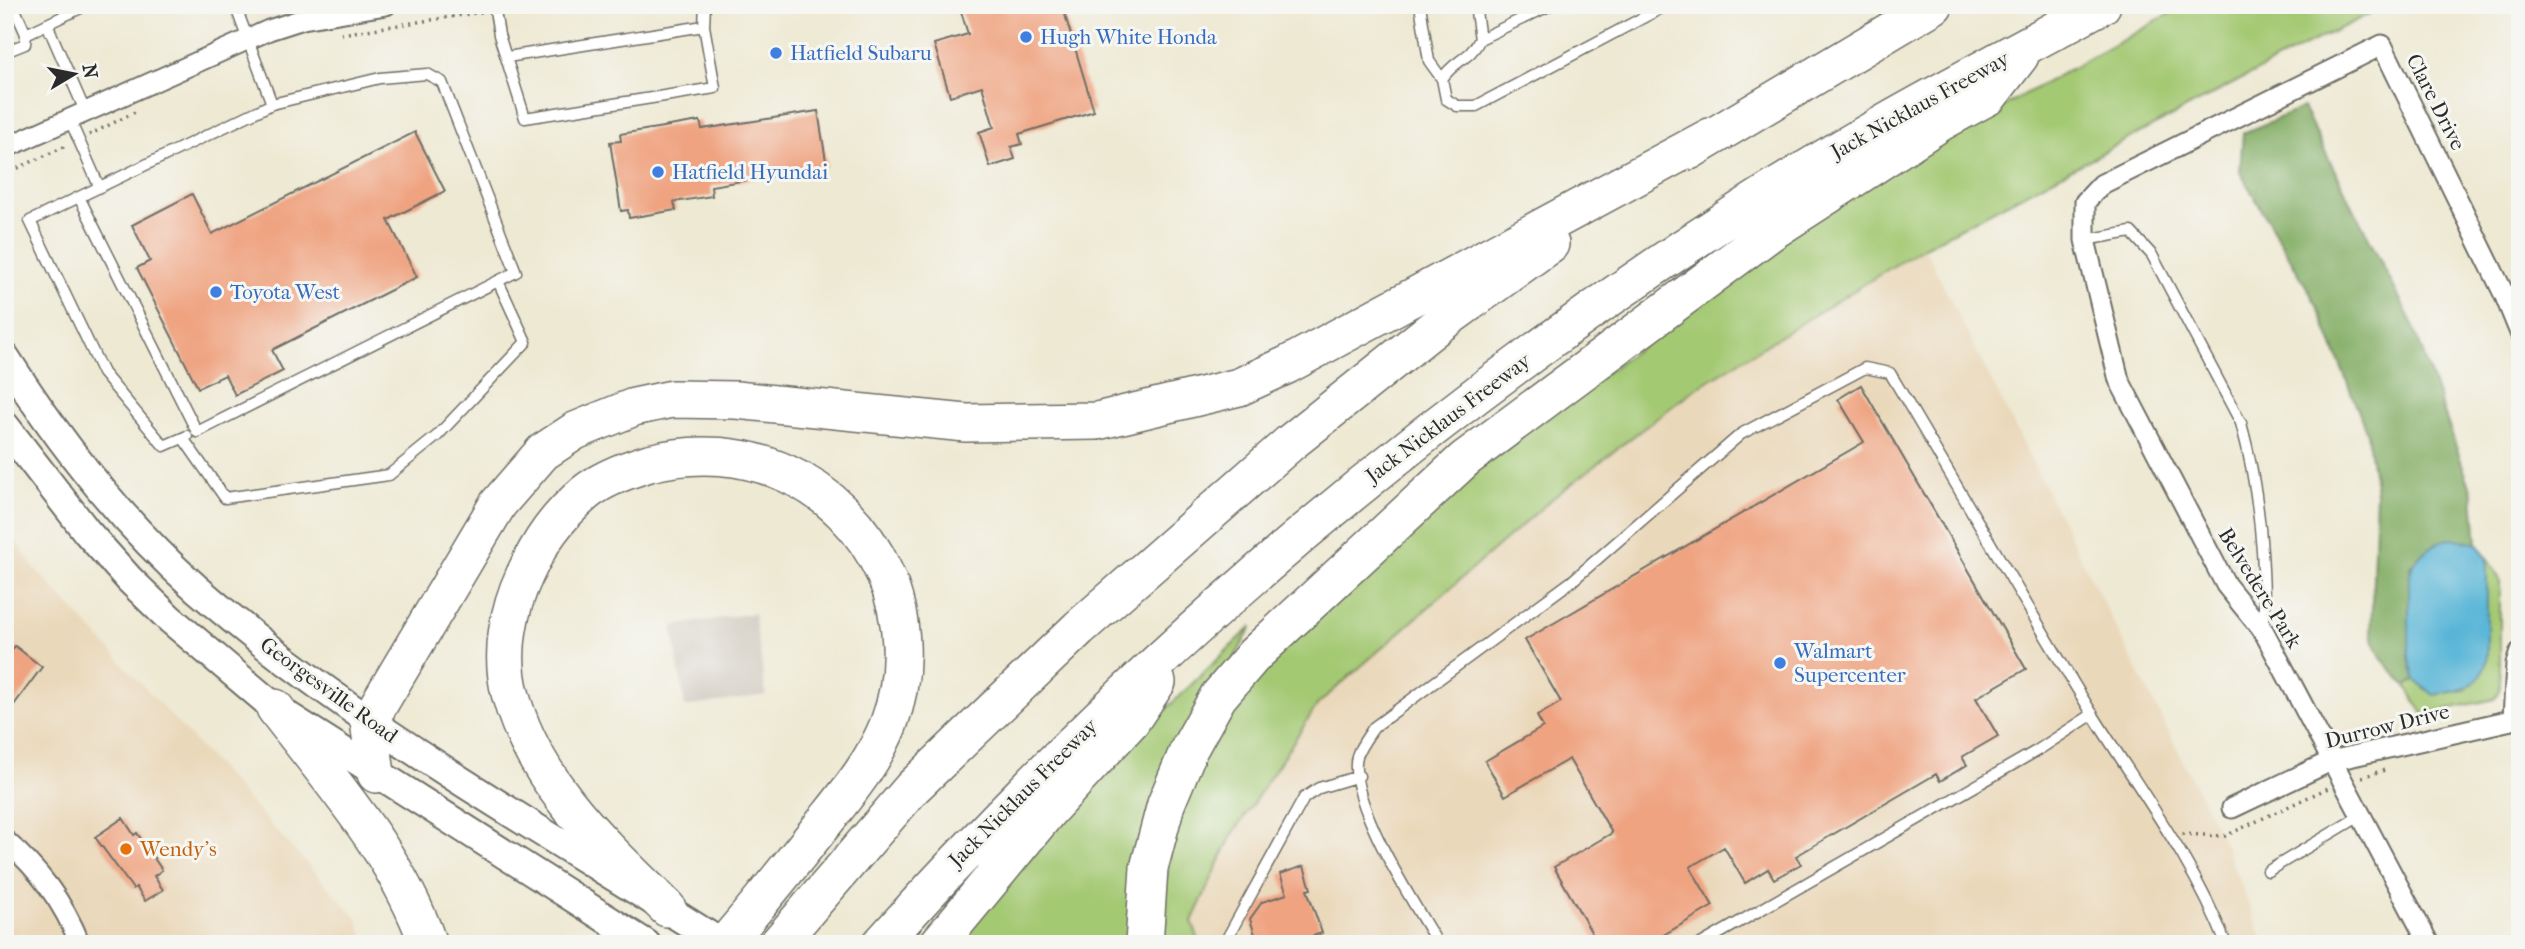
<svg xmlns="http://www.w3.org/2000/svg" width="2525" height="949" font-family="'IM FELL French Canon',serif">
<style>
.built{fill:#ead8ba}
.industrial{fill:#cac3b8}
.green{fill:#a4c973;stroke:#687a4f;stroke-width:2}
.forest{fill:#83ad65;stroke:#576c48;stroke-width:2}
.water{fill:#59b5d7;stroke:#427081;stroke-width:2}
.building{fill:#efa380}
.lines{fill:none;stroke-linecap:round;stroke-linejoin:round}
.lane-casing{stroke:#6f6e66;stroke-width:13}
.street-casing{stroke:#6f6e66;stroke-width:23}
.secondary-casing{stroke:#6f6e66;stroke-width:32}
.highway-casing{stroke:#6f6e66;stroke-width:40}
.path{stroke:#6f6e66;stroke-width:3.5;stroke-dasharray:2 5;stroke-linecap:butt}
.lane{stroke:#fff;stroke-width:10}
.street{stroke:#fff;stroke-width:19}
.secondary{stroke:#fff;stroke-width:28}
.highway{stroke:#fff;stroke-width:37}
.shop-dot{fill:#3f7fe0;stroke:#f6f6f2;stroke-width:2.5}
.food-dot{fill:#e8710a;stroke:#f6f6f2;stroke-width:2.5}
.labels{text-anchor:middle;stroke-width:6;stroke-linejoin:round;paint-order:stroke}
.shop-label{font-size:21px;fill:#366cbe;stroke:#f6f6f2;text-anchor:start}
.street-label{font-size:21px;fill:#2b2b2b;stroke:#f6f6f2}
.food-label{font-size:21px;fill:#c56008;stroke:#f6f6f2;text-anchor:start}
</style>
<rect width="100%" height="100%" fill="#f6f6f2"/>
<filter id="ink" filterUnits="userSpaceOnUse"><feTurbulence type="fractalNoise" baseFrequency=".0143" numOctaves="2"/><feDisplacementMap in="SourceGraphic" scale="14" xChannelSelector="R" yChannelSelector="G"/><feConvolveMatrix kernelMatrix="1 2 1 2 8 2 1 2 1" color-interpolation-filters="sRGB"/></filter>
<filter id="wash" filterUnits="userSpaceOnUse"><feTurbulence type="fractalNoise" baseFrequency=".00686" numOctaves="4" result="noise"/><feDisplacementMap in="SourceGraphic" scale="28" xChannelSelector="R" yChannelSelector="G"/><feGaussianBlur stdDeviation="1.57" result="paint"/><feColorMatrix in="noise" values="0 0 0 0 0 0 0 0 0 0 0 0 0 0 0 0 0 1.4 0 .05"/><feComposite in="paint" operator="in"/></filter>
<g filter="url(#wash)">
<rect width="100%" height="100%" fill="#eee9d3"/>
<path class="built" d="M1924,247l298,591 43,106h-1065l-8,-23 39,-84 87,-133 235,-206 139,-107z
M5,526l28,40 324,352 9,26h-361z"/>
<path class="industrial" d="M754,613l12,82 -81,12 -13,-81z"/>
<path class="green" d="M2186,5h201l-96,48 -367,194 -232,144 -139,107 -235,206 -87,133 -39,84 8,23h-46l27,-149 69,-122 180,-169 415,-310z
M2487,558l13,22v110l-5,9 -72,15 -17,-28 9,-6 19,15 32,-5 21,-29z
M1252,626l-26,48 -91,270h-181l181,-205z"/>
<path class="forest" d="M2303,108l110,217 60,170 4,49 -25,-6 -41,28 -2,93 6,21 -9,6 -25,-28 -10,-24 5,-141 -9,-60 -50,-128 -77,-133 3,-39z"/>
<path class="water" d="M2452,538l25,6 10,14v103c-7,28 -28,30 -53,34l-19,-15 -6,-21v-81c4,-20 22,-36 43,-40z"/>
<g id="blocks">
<path class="building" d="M959,5h103l32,106 -75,23 3,10 -11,3 4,12 -25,8 -11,-35 15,-5 -12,-41 -32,10 -16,-52 34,-10z
M818,111l9,56 -116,19 1,10 -38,6 2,8 -47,8 -1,-8 -7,1 -11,-69 11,-1 -1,-7 80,-13 2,8z
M415,132l30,59 -57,29 29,57 -145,73 11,21 -48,24 -10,-20 -27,13 -61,-120 13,-7 -18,-36 60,-31 20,40z
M1861,385l165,284 -50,29 22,38 -36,21 5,8 -27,16 -4,-7 -140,82 5,8 -27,15 -6,-10 -23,14 -21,-36 -34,20 23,39 -65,38h-50l-44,-77 58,-34 -43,-74 -64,37 -20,-35 58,-34 -6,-11 24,-14 -36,-62 339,-198 -26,-43z
M15,646l27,21 -37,50v-58z
M123,818l11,17 3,-2 25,37 -8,6 9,14 -18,11 -9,-14 -3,2 -38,-52z
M1304,866l7,23 -4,1 15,43 -21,7 1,4h-44l-8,-25 12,-17 25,-8 -7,-20z"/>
</g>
</g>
<g filter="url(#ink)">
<use href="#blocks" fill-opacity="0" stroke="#6f6e66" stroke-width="2"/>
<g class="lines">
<g class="lane-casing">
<path id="lane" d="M13,5l13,29 61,-29
M235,5l37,99 108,-26 47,-4 15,8 74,190 -319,160 -118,-235 193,-93
M494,5l5,30 26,83 190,-30 -11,-62 1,-21
M1420,5l9,56 13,18
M1475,5l5,34 71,-34
M47,24l38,87
M1480,39c-10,21 -26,21 -38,40l4,20 11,7h19l191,-101
M5,52l20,-8 1,-10
M507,57l197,-31
M69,118l30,68
M79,197l-49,24 73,152 61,73 23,-10
M2085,240l46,-8 21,23 89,168c18,65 24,138 23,205
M183,438l42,60 164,-23 48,-39 89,-94 -28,-61
M2268,871l92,-55
M1224,944l80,-146 15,-10 40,-12
M1438,944c-23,-39 -92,-144 -81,-188 3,-10 12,-21 17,-29l198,-146 169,-147 124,-66 25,5c68,114 134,229 203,342 46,74 101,147 133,229
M1701,944l337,-194 55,-36"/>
</g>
<g class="street-casing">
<path id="street" d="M5,148l264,-118 34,-11 83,-14
M2513,719l3,-55 4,-12
M2232,808l99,-47 189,-43
M5,840c34,30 58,61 75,104
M2429,944l-165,-312 -38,-47 -107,-205 -34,-140v-38l17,-18 280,-139 122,249 16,39"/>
</g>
<g class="secondary-casing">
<path id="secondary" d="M5,357c53,83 118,167 192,232 160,139 347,241 525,355
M5,426l82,106 42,47 41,40 105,89 371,236"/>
</g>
<g class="highway-casing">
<path id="highway" d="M1689,151l245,-146
M275,708c57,75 122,146 153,236
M376,774l-7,-53 129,-217 45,-52 32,-21 59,-24 38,-8 64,1 230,23 131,-2 142,-34 48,-22 423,-228
M667,908c-64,-63 -133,-124 -157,-215 -10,-39 -2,-83 15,-119 15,-33 32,-57 60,-81 17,-14 44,-24 64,-30 96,-25 193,17 235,109 21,46 23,103 5,151 -16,41 -43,72 -70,106 -31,39 -62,77 -94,115
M778,944l134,-156 167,-160 211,-185 144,-115 116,-84
M881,944c250,-279 534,-523 849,-727 119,-78 246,-144 372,-212
M938,944l110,-133 83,-90 26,-39
M1144,944l5,-76 17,-64 23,-55 29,-52 36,-42 211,-196 306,-227 170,-110 48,-26 31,-40"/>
</g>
<path class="path" d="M507,8l18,-3
M341,34l141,-22
M89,135l46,-23
M5,174l61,-28
M2362,777l26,-8
M2182,834l43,2 103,-48"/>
<use href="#lane" class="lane"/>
<use href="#street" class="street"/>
<use href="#secondary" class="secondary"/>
<use href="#highway" class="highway"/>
</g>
</g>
<g class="shop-dot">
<circle cx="1026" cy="37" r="7"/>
<circle cx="776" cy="53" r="7"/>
<circle cx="658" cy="172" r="7"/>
<circle cx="216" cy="292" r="7"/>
<circle cx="1780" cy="663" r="7"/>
</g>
<circle class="food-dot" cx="126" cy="849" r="7"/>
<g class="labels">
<g class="shop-label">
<text x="1040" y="44">Hugh White Honda</text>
<text x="790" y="60">Hatfield Subaru</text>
<text x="672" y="179">Hatfield Hyundai</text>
<text x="230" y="299">Toyota West</text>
<text x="1794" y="658">Walmart<tspan x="1794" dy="24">Supercenter</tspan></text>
</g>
<g class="street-label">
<text transform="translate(2436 102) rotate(63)" y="7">Clare Drive</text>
<text transform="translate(1920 105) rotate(-29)" y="7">Jack Nicklaus Freeway</text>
<text transform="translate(1448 418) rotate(-37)" y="7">Jack Nicklaus Freeway</text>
<text transform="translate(2260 588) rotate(58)" y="7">Belvedere Park</text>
<text transform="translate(329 690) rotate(36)" y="7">Georgesville Road</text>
<text transform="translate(2387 726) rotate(-14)" y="7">Durrow Drive</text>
<text transform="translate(1023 793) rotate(-45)" y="7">Jack Nicklaus Freeway</text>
</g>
<g class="food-label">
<text x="140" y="856">Wendy's</text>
</g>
</g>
<rect width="2525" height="949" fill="none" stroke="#f6f6f2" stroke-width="28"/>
<g transform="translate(74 74) rotate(80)" stroke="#f6f6f2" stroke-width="5" paint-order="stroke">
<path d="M0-5L12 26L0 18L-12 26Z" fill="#2b2b2b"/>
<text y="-10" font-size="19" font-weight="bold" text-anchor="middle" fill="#2b2b2b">N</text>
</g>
</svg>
